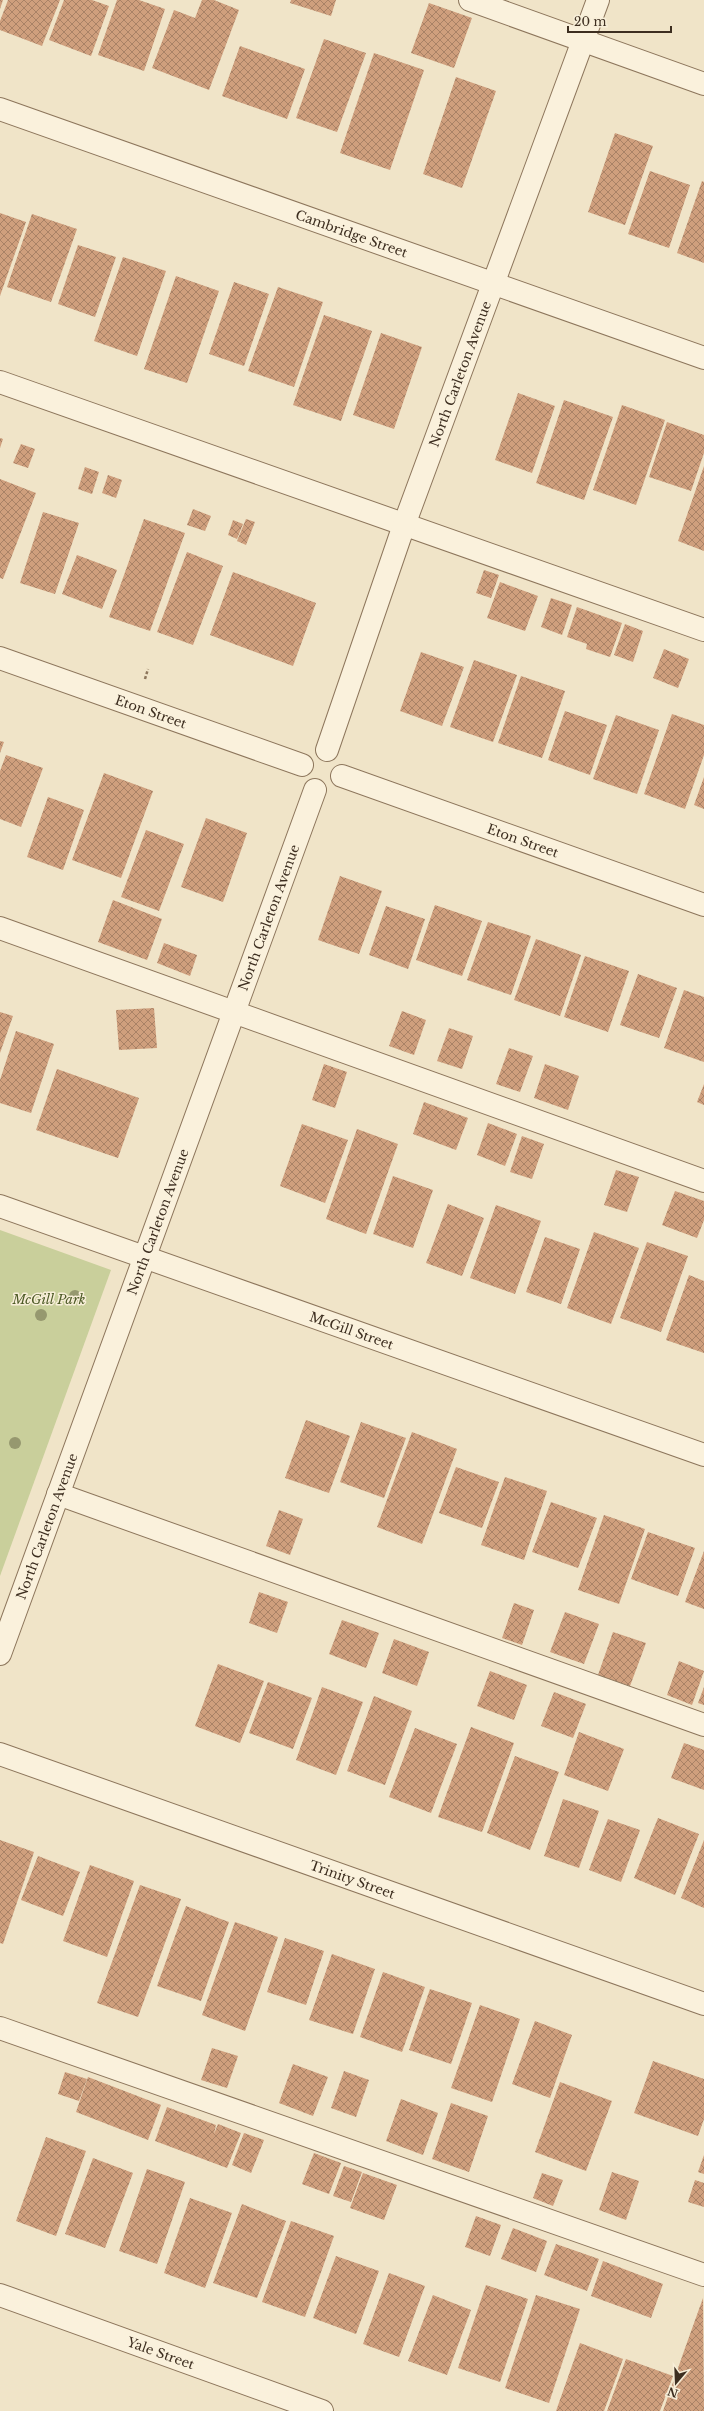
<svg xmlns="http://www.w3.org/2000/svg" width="704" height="2411" font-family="'Libre Baskerville',serif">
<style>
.green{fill:#c9cf9b}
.building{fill:url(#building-cross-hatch)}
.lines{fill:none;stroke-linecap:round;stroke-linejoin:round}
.minor-casing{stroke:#8d765c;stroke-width:24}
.path{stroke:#8d765c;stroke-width:2.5;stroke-dasharray:3 2;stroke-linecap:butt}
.minor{stroke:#faf1dc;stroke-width:22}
.tree{fill:#96986f}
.labels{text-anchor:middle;stroke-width:3;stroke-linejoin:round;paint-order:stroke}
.street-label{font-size:13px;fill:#3d2e20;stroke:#f7eed8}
.park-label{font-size:13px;font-style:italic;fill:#4d5a26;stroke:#f7eed8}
</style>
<defs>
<pattern id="building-cross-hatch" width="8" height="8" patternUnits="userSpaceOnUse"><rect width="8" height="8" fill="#cf9f7d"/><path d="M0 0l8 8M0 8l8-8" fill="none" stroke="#a98266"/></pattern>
</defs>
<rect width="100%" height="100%" fill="#f0e4c8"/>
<path class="green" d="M0,1230l111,40 -111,306z"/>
<path class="building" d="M0,0h3l-3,9z
M8,0h52l-18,46 -42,-16v-9z
M64,0h28l17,6 -18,50 -42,-16z
M117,0h22l26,9 -21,62 -46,-16z
M202,0h12l25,10 -30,80 -57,-22 22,-58 21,8z
M291,0h45l-5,16 -41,-13z
M429,3l43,15 -18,50 -43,-15z
M324,39l42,14 -29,79 -41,-14z
M240,46l65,23 -18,50 -65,-23z
M374,53l50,17 -34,100 -50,-17z
M456,77l40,14 -34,97 -39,-14z
M615,133l38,13 -28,79 -37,-13z
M650,171l40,14 -21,63 -41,-14z
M702,181l2,1v81l-27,-10z
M0,213l26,9 -26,74z
M32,214l45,15 -26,73 -44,-15z
M78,245l38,12 -21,60 -37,-13z
M123,257l43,14 -29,85 -43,-15z
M176,276l43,15 -32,92 -43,-14z
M234,282l35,12 -25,72 -35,-12z
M278,287l45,15 -29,85 -46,-16z
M324,315l48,16 -31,90 -48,-16z
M381,333l41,14 -28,82 -41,-14z
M518,393l37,13 -23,67 -37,-13z
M564,400l49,17 -29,83 -48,-17z
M622,405l43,15 -29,85 -43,-15z
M667,422l37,13v18l-13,38 -42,-14z
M0,438l3,1 -3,9z
M21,444l14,5 -7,19 -15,-5z
M704,466v85l-26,-10z
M85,467l14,5 -7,22 -14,-5z
M108,475l14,5 -6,18 -14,-5z
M0,479l36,14 -33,86 -3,-1z
M193,509l18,7 -6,15 -18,-6z
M43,512l36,11 -24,71 -35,-11z
M144,519l41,14 -35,98 -41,-14z
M246,519l9,3 -9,23 -9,-4z
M233,520l10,4 -6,15 -9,-4z
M187,552l36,14 -30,79 -36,-13z
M77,555l40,15 -15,39 -40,-15z
M484,570l15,5 -8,23 -15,-5z
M233,572l83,31 -23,63 -83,-31z
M500,582l38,14 -13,35 -38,-13z
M551,598l21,7 -10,30 -21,-8z
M577,607l45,16 -12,34 -24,-8 1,-5 -20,-7z
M625,624l18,7 -10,31 -19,-7z
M664,649l25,10 -11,29 -25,-10z
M421,652l43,15 -22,59 -42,-15z
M474,660l43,15 -24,67 -43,-15z
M521,676l44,15 -23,67 -44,-15z
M565,711l42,14 -17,50 -42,-15z
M672,714l32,11v30l-19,54 -41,-15z
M616,715l43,15 -22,64 -44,-15z
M0,741l4,1 -4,11z
M6,755l37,13 -22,59 -21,-8v-48z
M104,773l49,18 -32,87 -49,-18z
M704,777v32l-10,-4z
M48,797l36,13 -21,60 -36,-13z
M206,818l41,15 -24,69 -42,-15z
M146,830l38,14 -25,67 -38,-14z
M340,876l42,15 -23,63 -41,-14z
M113,900l49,19 -15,41 -49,-18z
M435,905l47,16 -20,55 -46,-16z
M386,906l39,13 -17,50 -39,-14z
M488,922l43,14 -20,59 -44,-15z
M536,939l45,16 -21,61 -46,-16z
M164,943l33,12 -7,21 -33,-13z
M585,956l44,15 -21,61 -44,-15z
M638,974l39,14 -18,50 -39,-13z
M684,990l20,7v65l-40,-14z
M154,1008l3,40 -38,2 -3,-40z
M402,1011l24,9 -12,35 -25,-9z
M0,1012l13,4 -13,37z
M449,1028l24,8 -11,33 -25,-8z
M16,1031l38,13 -23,69 -31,-10v-23z
M509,1048l24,8 -13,36 -24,-8z
M324,1064l23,8 -12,36 -23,-8z
M545,1064l34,12 -11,34 -34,-12z
M57,1069l82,29 -21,60 -82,-28z
M704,1084v21l-7,-3z
M424,1102l44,16 -12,32 -43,-16z
M488,1123l29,11 -12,32 -28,-11z
M302,1124l46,16 -23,63 -45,-17z
M357,1129l41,15 -32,90 -40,-15z
M522,1136l22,8 -12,35 -22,-7z
M616,1170l23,7 -12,35 -23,-7z
M393,1176l40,14 -20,58 -40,-14z
M675,1191l29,10v19l-7,18 -35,-13z
M448,1204l36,14 -22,58 -36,-13z
M496,1205l45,16 -26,73 -45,-16z
M594,1232l45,16 -28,76 -44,-16z
M545,1237l35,12 -19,55 -35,-12z
M647,1242l41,14 -27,76 -41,-14z
M689,1275l15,6v72l-38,-13z
M306,1420l44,16 -21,57 -44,-15z
M361,1422l45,16 -22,60 -44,-16z
M412,1432l45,17 -35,95 -45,-17z
M456,1467l43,15 -17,46 -43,-15z
M505,1477l42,14 -23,69 -43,-15z
M551,1502l46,16 -19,50 -46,-16z
M279,1510l24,9 -13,36 -24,-9z
M604,1515l41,14 -26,75 -41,-14z
M648,1532l47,16 -17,48 -47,-17z
M704,1551v58l-19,-7z
M259,1592l29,10 -11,31 -28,-10z
M514,1603l20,7 -12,35 -20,-7z
M565,1612l34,12 -15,40 -34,-12z
M342,1620l37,13 -13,35 -37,-14z
M613,1632l33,11 -16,43 -32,-11z
M394,1639l35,13 -12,34 -35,-13z
M679,1661l25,10 -12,34 -25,-10z
M218,1664l46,17 -24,62 -45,-17z
M490,1671l37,14 -13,35 -37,-14z
M268,1682l44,16 -19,51 -44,-16z
M322,1687l41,15 -27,73 -40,-15z
M704,1687v18l-6,-2z
M554,1692l32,12 -13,34 -32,-12z
M374,1696l38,15 -27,74 -38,-14z
M471,1727l43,16 -32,89 -44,-15z
M415,1728l42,16 -26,69 -42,-16z
M579,1732l45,17 -16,42 -44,-16z
M684,1743l20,7v40l-33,-12z
M515,1756l44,16 -29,78 -43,-17z
M563,1799l36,12 -20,57 -35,-12z
M658,1818l41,16 -24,61 -41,-17z
M608,1819l32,11 -19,52 -32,-12z
M0,1840l34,12 -31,92 -3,-1z
M704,1840v68l-23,-10z
M38,1856l42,16 -17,44 -42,-16z
M90,1865l44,16 -27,76 -44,-16z
M140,1885l41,14 -43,118 -41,-14z
M186,1906l43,16 -28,79 -44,-15z
M235,1922l43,15 -33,94 -43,-16z
M285,1938l39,13 -18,54 -39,-13z
M332,1954l43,15 -22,65 -44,-14z
M383,1972l42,15 -23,65 -42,-15z
M430,1989l42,14 -21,61 -42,-14z
M480,2005l40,14 -28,83 -41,-14z
M535,2021l37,14 -22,63 -38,-14z
M212,2048l26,8 -11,32 -26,-8z
M653,2061l51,18v40l-6,17 -64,-23z
M293,2064l35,13 -15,39 -34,-13z
M344,2071l25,9 -13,37 -25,-9z
M65,2072l22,7 -8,22 -21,-7z
M88,2077l73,28 -13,35 -72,-28z
M560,2082l52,19 -26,70 -51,-19z
M401,2099l37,14 -15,42 -37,-14z
M451,2103l37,13 -19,56 -37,-13z
M167,2107l49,18 -2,9 4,-10 23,9 -14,35 -72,-27z
M244,2133l20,7 -13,33 -19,-8z
M46,2137l40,14 -30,85 -40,-15z
M314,2153l27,10 -12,31 -27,-10z
M704,2155v19l-6,-2z
M93,2158l40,15 -28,75 -40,-14z
M344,2166l18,6 -11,30 -18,-6z
M147,2169l38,13 -28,82 -38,-13z
M612,2172l27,9 -13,39 -27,-10z
M363,2173l34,12 -13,35 -34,-12z
M542,2173l21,7 -10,26 -20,-8z
M695,2180l9,3v24l-16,-5z
M190,2198l42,15 -27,75 -41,-15z
M242,2204l44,17 -29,77 -44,-15z
M476,2216l25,9 -11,31 -25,-9z
M291,2221l43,15 -29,81 -43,-15z
M513,2228l34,13 -11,31 -35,-13z
M556,2244l43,15 -12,32 -43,-16z
M336,2256l43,15 -23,63 -43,-16z
M603,2261l60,23 -12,34 -60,-22z
M389,2273l36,13 -26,71 -36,-13z
M486,2285l42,14 -28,83 -42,-14z
M433,2295l38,15 -24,65 -39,-14z
M536,2295l44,14 -31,94 -44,-15z
M703,2298l1,113h-41l21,-60z
M580,2343l43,16 -19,52h-48z
M626,2359l47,17 -13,35h-53z"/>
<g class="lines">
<g class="minor-casing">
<g id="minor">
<path d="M470,0l234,84"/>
<path id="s1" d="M0,109l704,249"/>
<path d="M0,382l704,248"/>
<path id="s2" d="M0,658l302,107"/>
<path id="s3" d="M327,750l77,-225 194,-525"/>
<path id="s4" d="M342,776l362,129"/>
<path d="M0,928l704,253"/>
<path id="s5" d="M0,1206l704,249"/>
<path d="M58,1494l646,231"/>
<path id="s6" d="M0,1654l315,-864"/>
<path id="s7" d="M0,1754l704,250"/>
<path d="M0,2028l704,247"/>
<path id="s8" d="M0,2295l322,116"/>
</g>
</g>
<path class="path" d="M145,679l3,-10"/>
<use href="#minor" class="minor"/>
</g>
<g class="tree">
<circle cx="75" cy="1296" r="6"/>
<circle cx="41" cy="1315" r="6"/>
<circle cx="15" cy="1443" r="6"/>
</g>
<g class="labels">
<g class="street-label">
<text dy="5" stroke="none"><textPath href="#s1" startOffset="373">Cambridge Street</textPath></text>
<text dy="5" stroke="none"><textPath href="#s3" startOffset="399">North Carleton Avenue</textPath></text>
<text dy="5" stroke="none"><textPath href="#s2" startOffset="160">Eton Street</textPath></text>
<text dy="5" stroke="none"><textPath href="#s4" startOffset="192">Eton Street</textPath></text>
<text dy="5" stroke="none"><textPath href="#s6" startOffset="784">North Carleton Avenue</textPath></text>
<text dy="5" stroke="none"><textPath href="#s6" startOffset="460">North Carleton Avenue</textPath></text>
<text dy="5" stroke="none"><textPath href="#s5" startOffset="373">McGill Street</textPath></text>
<text dy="5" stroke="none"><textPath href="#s6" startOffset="136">North Carleton Avenue</textPath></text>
<text dy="5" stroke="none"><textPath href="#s7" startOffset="374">Trinity Street</textPath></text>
<text dy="5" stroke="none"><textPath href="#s8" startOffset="171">Yale Street</textPath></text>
</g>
<g class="park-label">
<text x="49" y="1304">McGill Park</text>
</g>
</g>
<g transform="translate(676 2383) rotate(199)" stroke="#f7eed8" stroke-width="3" paint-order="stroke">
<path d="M0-3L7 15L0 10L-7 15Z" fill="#3d2e20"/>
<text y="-6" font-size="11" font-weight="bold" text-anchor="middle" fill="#3d2e20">N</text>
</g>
<path d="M568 26v6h103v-6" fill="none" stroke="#3d2e20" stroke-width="2"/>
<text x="574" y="26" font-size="12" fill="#3d2e20" stroke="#f7eed8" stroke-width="3" paint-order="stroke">20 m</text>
</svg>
